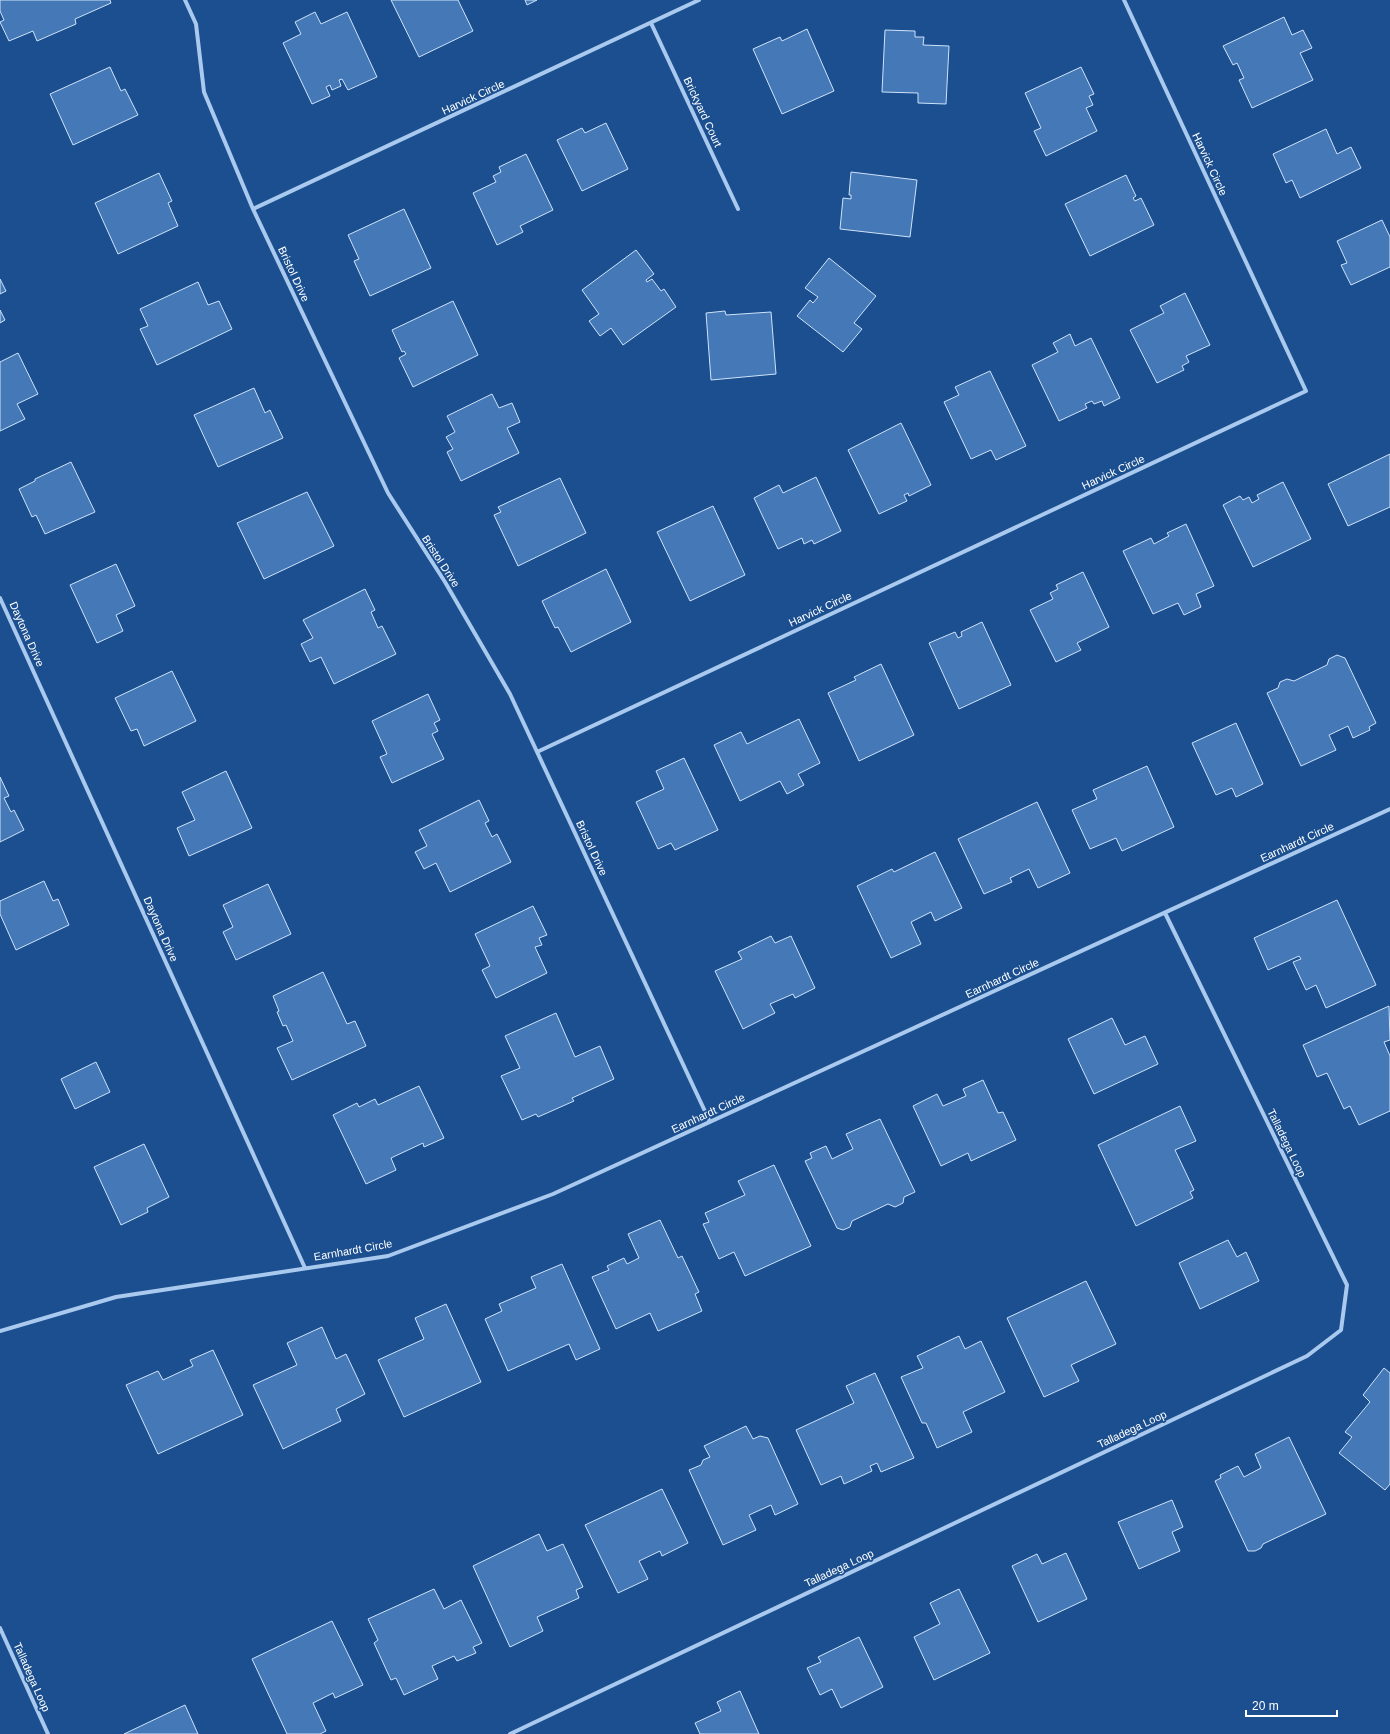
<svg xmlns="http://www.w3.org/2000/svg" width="1390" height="1734" font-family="Arial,sans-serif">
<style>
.building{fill:#4478b7;stroke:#cfe3fa}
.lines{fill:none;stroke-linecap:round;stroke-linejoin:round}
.minor{stroke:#a9c9ee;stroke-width:4}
.labels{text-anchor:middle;stroke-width:3.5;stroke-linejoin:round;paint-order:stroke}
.street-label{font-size:11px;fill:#fff;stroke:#1b4f8f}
</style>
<rect width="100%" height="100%" fill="#1b4f8f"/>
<path class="building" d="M0,0h110l1,3 -36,16 1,5 -39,17 -4,-10 -24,10 -9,-19 4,-2 -4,-9z
M391,0h67l15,31 -54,26z
M525,0h12l-10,5z
M315,12l6,12 26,-12 30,65 -29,13 -6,-11 -3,1 2,6 -9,4 -2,-5 -4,2 4,9 -18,8 -29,-61 18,-9 -6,-12z
M1284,17l8,18 11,-5 9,18 -12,5 13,27 -61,28 -13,-28 5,-2 -7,-15 -4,2 -10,-19z
M807,29l27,62 -52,23 -29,-65 27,-12 2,4z
M885,30l30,1v6h9l-1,8 26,1 -3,58 -28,-1v-10l-36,-1z
M110,67l11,24 4,-2 13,26 -65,30 -23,-51z
M1081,67l13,27 -5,2 4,9 -7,3 11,23 -51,25 -12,-25 7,-3 -16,-35z
M606,123l22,46 -46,22 -25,-51 25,-12 3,5z
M1326,129l11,25 14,-7 10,21 -61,30 -8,-18 -6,3 -13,-29z
M526,154l27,56 -33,16 3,6 -26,13 -24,-52 23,-11 -3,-6 8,-4 -2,-5z
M851,172l66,8 -7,57 -70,-8 3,-31 8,1v-4h-2z
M159,173l13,28 -4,2 10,23 -60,28 -23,-51z
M1126,175l10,21 -3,2 2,3 6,-3 13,27 -64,31 -25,-52z
M404,209l27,59 -61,28 -16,-35 5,-2 -11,-24z
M1382,220l8,17v30l-39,18 -10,-20 6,-2 -10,-22z
M636,250l18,24 -8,6 1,2 5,-3 9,12 3,-2 12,18 -53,38 -12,-17 -11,8 -11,-15 10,-7 -17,-24z
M829,258l47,38 -22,27 8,6 -19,23 -46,-36 13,-16 3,3 5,-6 -13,-9z
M0,279l6,12 -6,3z
M198,282l10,23 11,-4 13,28 -75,36 -17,-36 8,-3 -8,-17z
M1185,293l25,52 -24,11 3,6 -7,4 2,4 -27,13 -27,-53 34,-17 -4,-7z
M453,301l25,54 -65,32 -14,-29 7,-4 -2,-3 -2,1 -10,-22z
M0,310l5,10 -5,3z
M725,311l1,4 45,-3 5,62 -65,6 -5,-67z
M1070,334l5,12 16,-8 29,60 -16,8 -2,-5 -8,3 -2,-3 -7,3 2,4 -28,13 -27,-56 26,-13 -5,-9z
M18,353l20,41 -21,10 8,15 -25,12v-69z
M990,371l36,75 -30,14 -5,-10 -20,9 -27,-57 15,-7 -4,-8z
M254,388l11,25 5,-3 13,28 -65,29 -24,-52z
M492,394l7,14 13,-5 8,19 -13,6 12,25 -58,28 -14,-29 6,-3 -7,-12 9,-5 -8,-16z
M901,423l30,62 -22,11 -1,-3 -4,2 3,6 -28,13 -31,-64z
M1390,454v53l-42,19 -20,-42z
M71,462l24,50 -50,22 -9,-19 -4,2 -13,-28 16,-8v-2z
M816,477l25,54 -27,13 -2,-4 -8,4 -2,-6 -24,11 -24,-51 25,-13 4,8z
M560,478l26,55 -68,33 -24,-51 7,-3 -3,-5z
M1283,482l28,57 -58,28 -30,-62 17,-9 3,4 6,-3 3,6 7,-4 -2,-4z
M307,492l27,54 -70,33 -27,-56z
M713,506l32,69 -55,26 -33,-69z
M1186,524l28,62 -18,8 5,13 -17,8 -6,-12 -25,11 -30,-63 28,-13 3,6 15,-8 -2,-3z
M116,564l19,42 -19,9 7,16 -26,12 -27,-58z
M606,569l25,53 -60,30 -13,-25 -3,1 -13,-27z
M1083,572l26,55 -32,16 4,7 -25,12 -26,-52 23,-11 -3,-6 8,-4 -2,-4z
M365,589l10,21 -4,2 7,16 4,-2 14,28 -62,30 -13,-27 -11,5 -9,-18 12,-6 -10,-18z
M982,622l29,63 -52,24 -30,-66 26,-11 3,6 4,-2 -1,-4z
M1337,655l8,3 31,65 -7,4 1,3 -17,8 -5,-12 -19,9 7,15 -35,16 -34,-73 11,-5 2,-6 7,-3 7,2 33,-16 2,-6z
M881,664l33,71 -55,26 -31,-68 28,-13 -2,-3z
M172,671l24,50 -52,25 -7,-17 -6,2 -16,-33z
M428,694l12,26 -6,3 4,8 -6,3 12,25 -52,24 -12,-26 7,-3 -15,-33z
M799,719l21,44 -22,11 6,11 -17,9 -7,-13 -40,20 -26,-56 27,-13 6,12z
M1236,723l27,61 -27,13 -4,-9 -16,7 -24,-52z
M684,758l34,72 -43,20 -4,-7 -13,6 -22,-47 28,-13 -8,-18z
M1147,766l27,61 -52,24 -6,-13 -26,11 -18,-39 25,-11 -4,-9z
M226,771l26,57 -63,28 -12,-28 18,-8 -13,-28z
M0,777l9,19 -5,2 7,14 3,-2 10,20 -24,12z
M479,800l10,21 -4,2 7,14 5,-3 14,28 -61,30 -14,-29 -12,6 -9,-17 12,-6 -8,-16z
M1037,802l33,71 -32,15 -9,-19 -19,9 2,4 -28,12 -26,-55z
M935,852l27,56 -27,13 -4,-9 -20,10 10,22 -30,14 -34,-72 35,-17 2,3z
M44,881l9,20 5,-2 11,26 -53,25 -16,-36v-13z
M268,884l23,50 -55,26 -13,-28 10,-5 -10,-22z
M1337,900l39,85 -50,23 -10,-23 -10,5 -13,-28 8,-3 -2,-3 -31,14 -14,-32z
M533,906l14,29 -8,3 3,7 -7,2 12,26 -51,25 -14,-28 8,-4 -15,-32z
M771,936l4,7 16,-7 24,52 -20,10 -2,-4 -23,10 5,9 -32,16 -28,-58 27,-12 -4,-7z
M323,972l24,52 8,-3 11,25 -74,34 -15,-32 16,-7 -7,-16 -3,1 -6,-14 2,-1 -6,-15z
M1389,1006l1,34 -6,2 6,14v55l-31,14 -9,-19 -6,3 -17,-36 -10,4 -14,-32z
M556,1013l19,44 25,-11 14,33 -42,19 2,3 -36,16 -2,-3 -14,6 -21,-44 19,-8 -15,-32z
M1112,1018l13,27 20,-9 13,28 -64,30 -26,-55z
M96,1062l14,30 -35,17 -14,-30z
M983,1080l15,33 5,-1 13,28 -45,21 -3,-8 -27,13 -28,-60 24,-12 6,12 23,-10 -3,-7z
M419,1086l25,52 -20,9 -1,-4 -32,15 5,12 -30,14 -33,-69 24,-12 2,4 16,-8 3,6z
M1180,1106l16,35 -21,9 19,40 -4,2 3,6 -57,28 -38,-81z
M880,1119l35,73 -11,5 -1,6 -8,4 -7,-3 -36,17 -2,6 -7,3 -6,-2 -32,-67 7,-3 -2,-5 16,-7 6,13 21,-10 -7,-15z
M144,1144l25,53 -22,11 1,4 -27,13 -27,-58z
M774,1165l37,81 -66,30 -11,-24 -15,7 -16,-35 6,-2 -4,-9 40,-18 -7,-14z
M660,1220l18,38 4,-2 17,36 -4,2 7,17 -44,20 -8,-18 -34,16 -24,-52 17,-7 -2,-4 17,-8 3,6 12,-6 -11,-24z
M1228,1240l9,17 9,-5 13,29 -59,28 -21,-46z
M562,1264l38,85 -24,11 -7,-16 -61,27 -23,-52 17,-8 -3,-7 37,-16 -5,-11z
M1086,1281l30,63 -45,21 8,16 -35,16 -37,-79z
M446,1304l35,78 -77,35 -26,-57 46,-21 -9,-21z
M322,1327l14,32 10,-5 19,40 -29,15 5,12 -58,28 -30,-64 44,-20 -10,-22z
M959,1336l6,13 16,-8 24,51 -42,20 9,20 -35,16 -11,-25h-4l-21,-46 22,-9 -6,-12z
M213,1350l30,65 -85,39 -32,-69 32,-14 5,9 30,-14 -3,-6z
M1384,1368l6,5v111l-5,6 -46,-37 13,-16 -7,-5 25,-30 -7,-7z
M875,1373l39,85 -33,14 -4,-9 -7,3 2,5 -28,13 -3,-8 -20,9 -25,-55 58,-27 -8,-17z
M746,1426l7,13 7,-3 8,2 30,66 -23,11 -4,-10 -22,10 7,15 -33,15 -34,-75 12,-5 2,-5 7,-3 -6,-11z
M1289,1437l37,77 -63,30 -2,4 -6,3h-7l-33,-70 6,-3 -1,-3 18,-9 6,11 17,-9 -6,-14z
M662,1489l26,54 -26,13 -2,-5 -21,10 9,18 -30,14 -33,-68z
M1172,1500l11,27 -11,5 8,19 -41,18 -21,-47z
M539,1534l8,17 16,-7 20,43 -7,3 3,8 -42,19 6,14 -33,16 -37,-81z
M1066,1553l21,46 -49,23 -26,-56 25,-12 5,10z
M434,1589l10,20 17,-9 21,43 -9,4 3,6 -19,8 -3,-5 -22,10 6,13 -34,16 -8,-17 -5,2 -17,-37 4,-3 -10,-21z
M959,1589l31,64 -56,27 -20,-43 26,-13 -10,-21z
M332,1621l31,64 -28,13 -2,-5 -20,10 13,28 -6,3h-33l-35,-75z
M859,1637l24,50 -42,21 -9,-19 -12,6 -13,-27 14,-6 -3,-5z
M740,1691l19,43h-59l-5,-11 26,-12 -4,-9z
M185,1705l13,29h-74z"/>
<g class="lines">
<path class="minor" d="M185,0l11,24 8,68 49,117 135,284 57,89 65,112 200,428
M651,23l87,186
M253,209l446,-209
M0,598l305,670
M537,752l769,-361 -182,-391
M0,1331l116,-34 272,-41 165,-62 837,-385
M0,1628l48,106
M510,1734l797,-378 34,-26 6,-45 -182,-372"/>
</g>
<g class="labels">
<g class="street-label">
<text transform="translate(473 97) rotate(-25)" y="4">Harvick Circle</text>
<text transform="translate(703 112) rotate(65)" y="4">Brickyard Court</text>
<text transform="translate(1210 164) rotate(65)" y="4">Harvick Circle</text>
<text transform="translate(294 274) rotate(65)" y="4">Bristol Drive</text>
<text transform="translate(1113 472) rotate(-25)" y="4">Harvick Circle</text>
<text transform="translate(441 561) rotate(57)" y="4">Bristol Drive</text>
<text transform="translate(820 609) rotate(-25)" y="4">Harvick Circle</text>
<text transform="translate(27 634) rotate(66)" y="4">Daytona Drive</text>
<text transform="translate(1297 842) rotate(-25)" y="4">Earnhardt Circle</text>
<text transform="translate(592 848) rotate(65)" y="4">Bristol Drive</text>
<text transform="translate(161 929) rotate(66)" y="4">Daytona Drive</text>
<text transform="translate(1002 978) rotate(-25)" y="4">Earnhardt Circle</text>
<text transform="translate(708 1113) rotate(-25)" y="4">Earnhardt Circle</text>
<text transform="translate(1287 1143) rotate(64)" y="4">Talladega Loop</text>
<text transform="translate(353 1250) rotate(-10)" y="4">Earnhardt Circle</text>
<text transform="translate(1132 1429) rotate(-25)" y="4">Talladega Loop</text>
<text transform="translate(839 1568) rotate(-25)" y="4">Talladega Loop</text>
<text transform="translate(32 1677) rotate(66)" y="4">Talladega Loop</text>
</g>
</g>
<path d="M1246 1710v6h91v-6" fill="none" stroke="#ffffff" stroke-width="2"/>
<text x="1252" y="1710" font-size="12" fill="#ffffff" stroke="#1b4f8f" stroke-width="3" paint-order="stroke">20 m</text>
</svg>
